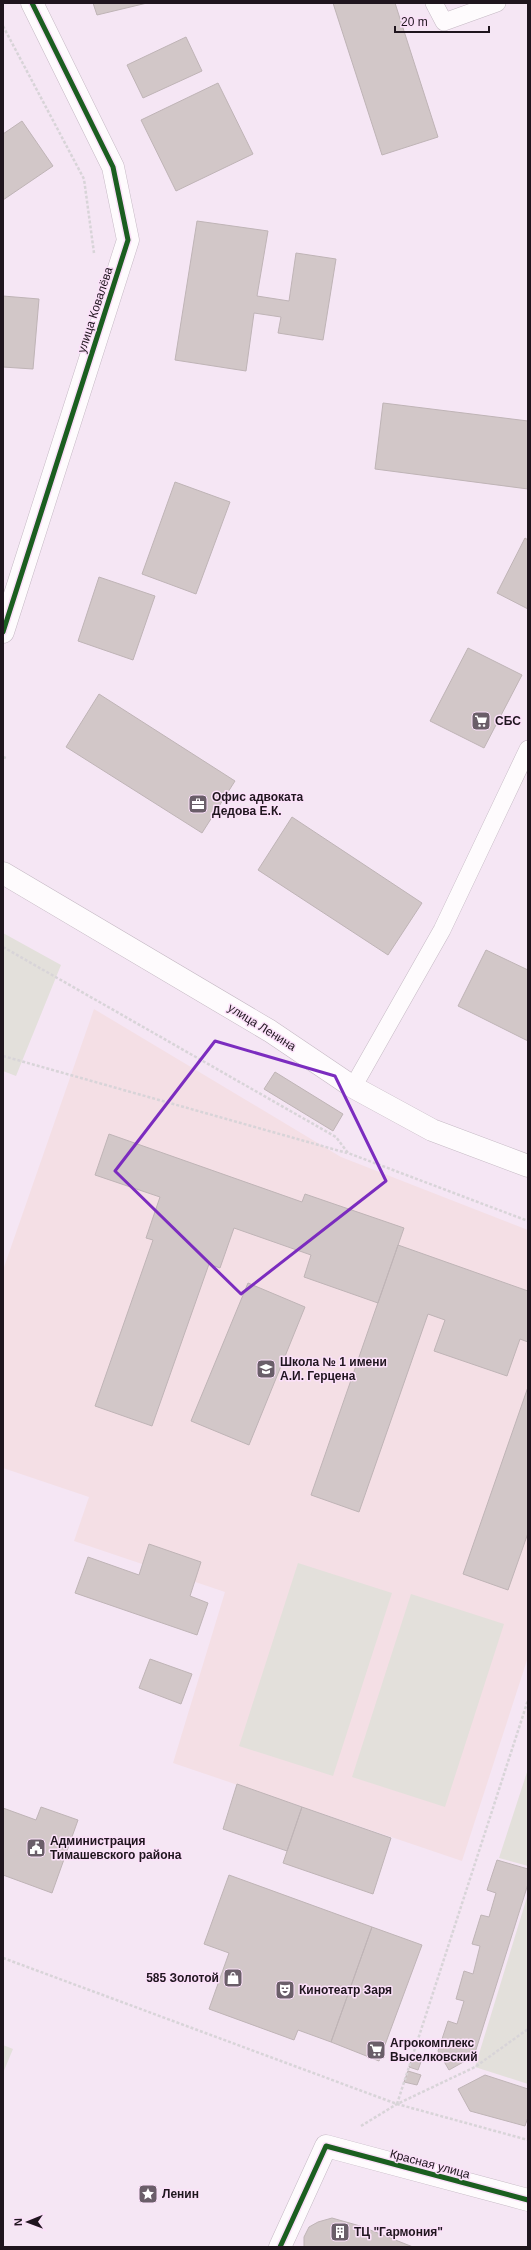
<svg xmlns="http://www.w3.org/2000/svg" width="531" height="2250" font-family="Arial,sans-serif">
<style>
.education{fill:#f4dfe5}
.green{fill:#e3e0db}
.building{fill:#d2c7c8;stroke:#bfb4b6}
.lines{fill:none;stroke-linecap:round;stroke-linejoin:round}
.lane-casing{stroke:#c5b9c4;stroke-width:18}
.street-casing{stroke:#c5b9c4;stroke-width:23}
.secondary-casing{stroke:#c5b9c4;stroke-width:23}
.path{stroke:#d8d4d8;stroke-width:2.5;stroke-dasharray:3 2;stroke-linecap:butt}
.lane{stroke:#fefbfd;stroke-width:17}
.street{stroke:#fefbfd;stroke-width:22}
.secondary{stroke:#fefbfd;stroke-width:22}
.cycleway-casing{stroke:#fbe0f9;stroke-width:8}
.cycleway{stroke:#1b5e20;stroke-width:5}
.marked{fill:none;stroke:#7b2cbf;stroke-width:3;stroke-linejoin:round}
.labels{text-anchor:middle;stroke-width:3;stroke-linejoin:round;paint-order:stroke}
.street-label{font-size:12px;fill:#1f151e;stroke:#fbe0f9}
.poi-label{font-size:12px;font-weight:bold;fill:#1f151e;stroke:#fbe0f9;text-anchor:start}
</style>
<rect width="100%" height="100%" fill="#f5e6f4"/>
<path class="education" d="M94,1009l247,148 187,73v427l-66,204 -289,-98 52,-171 -151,-51 15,-44 -86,-29v-198z"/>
<path class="green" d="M3,933l58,32 -45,111 -13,-5z
M298,1563l94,30 -59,183 -94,-30z
M411,1594l93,30 -59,183 -93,-30z
M528,1769v97l-29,-8z
M528,1894v190l-53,-17z
M3,2045l10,4 -10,24z"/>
<path class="building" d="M93,3h54l-50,12z
M333,3h62l43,134 -56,18z
M186,37l16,34 -59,27 -16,-33z
M218,83l35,71 -77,37 -35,-71z
M22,121l31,45 -50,34v-66z
M197,221l71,10 -11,65 32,5 7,-48 40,6 -13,81 -45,-7 3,-16 -27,-4 -8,58 -71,-11z
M3,296l36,3 -6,70 -30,-2z
M383,403l145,18v68l-153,-20z
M175,482l55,20 -34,92 -54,-20z
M525,538l3,2v69l-31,-16z
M99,577l56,19 -22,64 -55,-19z
M468,648l54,27 -38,73 -54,-27z
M99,694l136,87 -33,52 -136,-86z
M292,817l130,86 -34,52 -130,-85z
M486,950l42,20v71l-70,-35z
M275,1072l68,42 -10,17 -69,-42z
M109,1134l193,68 3,-8 99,34 -26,75 -74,-26 7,-22 -77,-27 -14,40 -11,-4 -57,162 -57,-20 58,-166 -7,-2 14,-41 -65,-22z
M398,1245l130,46v51l-8,-3 -13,37 -73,-25 11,-31 -17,-6 -69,198 -48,-17z
M248,1283l57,24 -56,138 -58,-24z
M528,1387v146l-20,57 -45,-16z
M149,1544l52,18 -11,34 18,7 -11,32 -122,-42 13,-36 51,18z
M150,1659l42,15 -11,30 -42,-16z
M237,1784l65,23 -15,44 -64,-22z
M41,1807l37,13 -26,73 -49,-18v-67l33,12z
M302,1807l89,31 -18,56 -90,-31z
M497,1860l31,9v15l-54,172 -25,14 -11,-19 10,-30 9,3 7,-23 -8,-2 8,-28 9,3 7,-28 -8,-2 9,-29 8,2 7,-24 -9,-3z
M229,1875l143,52 -41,115 -33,-12 -4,10 -85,-31 20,-56 -25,-9z
M372,1927l50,18 -43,116 -48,-19z
M413,2056l9,3 -4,11 -9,-3z
M408,2071l13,4 -4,10 -13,-3z
M485,2075l43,14v28l-3,9 -55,-15 -12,-22z
M332,2218l28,8 53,21h-109v-10l5,-10 9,-5z"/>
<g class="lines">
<g class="lane-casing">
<path id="lane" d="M434,3l10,19 53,-19
M353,1087l89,-157 86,-181"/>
</g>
<g class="street-casing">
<path id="street" d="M3,632l125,-392 -15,-73 -81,-164
M280,2247l46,-101 202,54"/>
</g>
<g class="secondary-casing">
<path id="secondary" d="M3,873l267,158 83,56 79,43 96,36"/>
</g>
<path class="path" d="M3,26l81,153 10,74
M3,757l3,1
M3,947l333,190 12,16 180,68
M3,1056l344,97
M3,1958l394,146 131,36
M397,2104l131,-404
M361,2126l36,-22 78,-37 53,-38"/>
<use href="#lane" class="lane"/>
<use href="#street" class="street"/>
<use href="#secondary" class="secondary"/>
<g class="cycleway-casing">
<path id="cycleway" d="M3,632l125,-392 -15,-73 -81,-164
M280,2247l46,-101 202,54"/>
</g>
<use href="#cycleway" class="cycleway"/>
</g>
<path class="marked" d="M215,1041l120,35 51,105 -145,113 -126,-123z"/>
<defs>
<g id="supermarket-square" transform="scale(1)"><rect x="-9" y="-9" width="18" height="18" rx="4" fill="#6a5e69" stroke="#fbe0f9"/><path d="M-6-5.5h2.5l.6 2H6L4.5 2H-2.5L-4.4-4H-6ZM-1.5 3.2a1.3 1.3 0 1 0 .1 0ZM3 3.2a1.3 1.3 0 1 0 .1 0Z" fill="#fff"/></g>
<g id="office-square" transform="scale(1)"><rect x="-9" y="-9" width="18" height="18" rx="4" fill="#6a5e69" stroke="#fbe0f9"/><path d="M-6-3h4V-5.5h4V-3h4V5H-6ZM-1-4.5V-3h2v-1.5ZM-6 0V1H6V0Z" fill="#fff"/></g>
<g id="school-square" transform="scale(1)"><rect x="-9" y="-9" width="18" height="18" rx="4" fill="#6a5e69" stroke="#fbe0f9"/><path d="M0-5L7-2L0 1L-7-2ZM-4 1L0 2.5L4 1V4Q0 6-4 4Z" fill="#fff"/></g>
<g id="civic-square" transform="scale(1)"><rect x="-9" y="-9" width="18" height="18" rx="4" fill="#6a5e69" stroke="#fbe0f9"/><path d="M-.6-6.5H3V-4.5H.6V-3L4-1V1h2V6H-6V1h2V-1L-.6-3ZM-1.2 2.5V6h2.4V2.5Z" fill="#fff"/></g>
<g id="shop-square" transform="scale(1)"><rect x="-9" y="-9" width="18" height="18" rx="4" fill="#6a5e69" stroke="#fbe0f9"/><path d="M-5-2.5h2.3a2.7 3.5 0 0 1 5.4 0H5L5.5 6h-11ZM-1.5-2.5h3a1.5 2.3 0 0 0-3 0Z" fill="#fff"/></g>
<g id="theatre-square" transform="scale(1)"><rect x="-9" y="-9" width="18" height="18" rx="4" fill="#6a5e69" stroke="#fbe0f9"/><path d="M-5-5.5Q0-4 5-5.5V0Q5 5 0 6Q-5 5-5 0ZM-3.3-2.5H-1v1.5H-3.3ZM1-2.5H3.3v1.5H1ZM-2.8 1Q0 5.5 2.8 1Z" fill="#fff"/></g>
<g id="sight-square" transform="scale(1)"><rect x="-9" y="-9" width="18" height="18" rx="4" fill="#6a5e69" stroke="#fbe0f9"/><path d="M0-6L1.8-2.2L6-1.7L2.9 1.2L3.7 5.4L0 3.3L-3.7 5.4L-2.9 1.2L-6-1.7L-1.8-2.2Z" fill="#fff"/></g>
<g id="building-square" transform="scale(1)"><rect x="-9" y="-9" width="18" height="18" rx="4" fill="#6a5e69" stroke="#fbe0f9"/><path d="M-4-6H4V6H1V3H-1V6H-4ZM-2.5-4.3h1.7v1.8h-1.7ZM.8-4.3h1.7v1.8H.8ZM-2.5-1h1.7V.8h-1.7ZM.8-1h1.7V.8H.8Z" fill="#fff"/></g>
</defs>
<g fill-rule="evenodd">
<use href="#supermarket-square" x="481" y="721"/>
<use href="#office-square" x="198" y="804"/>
<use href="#school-square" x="266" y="1369"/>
<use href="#civic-square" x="36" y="1848"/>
<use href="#shop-square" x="233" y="1978"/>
<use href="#theatre-square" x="285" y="1990"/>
<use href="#supermarket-square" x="376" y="2050"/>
<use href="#sight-square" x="148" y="2194"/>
<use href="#building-square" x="340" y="2232"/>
</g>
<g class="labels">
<g class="street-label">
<text transform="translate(95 310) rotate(-72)" y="4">улица Ковалёва</text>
<text transform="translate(262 1027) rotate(32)" y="4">улица Ленина</text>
<text transform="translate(430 2164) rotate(15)" y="4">Красная улица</text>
</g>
<g class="poi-label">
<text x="495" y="725">СБС</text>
<text x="212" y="801">Офис адвоката<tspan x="212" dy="14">Дедова Е.К.</tspan></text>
<text x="280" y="1366">Школа № 1 имени<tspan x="280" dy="14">А.И. Герцена</tspan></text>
<text x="50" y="1845">Администрация<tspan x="50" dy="14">Тимашевского района</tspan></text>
<text x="219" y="1982" text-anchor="end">585 Золотой</text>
<text x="299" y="1994">Кинотеатр Заря</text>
<text x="390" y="2047">Агрокомплекс<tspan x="390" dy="14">Выселковский</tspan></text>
<text x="162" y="2198">Ленин</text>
<text x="354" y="2236">ТЦ "Гармония"</text>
</g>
</g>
<rect width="531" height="2250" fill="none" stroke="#1f151e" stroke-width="8"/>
<g transform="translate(28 2222) rotate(269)" stroke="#fbe0f9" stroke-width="3" paint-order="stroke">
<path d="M0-3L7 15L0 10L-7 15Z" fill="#1f151e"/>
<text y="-6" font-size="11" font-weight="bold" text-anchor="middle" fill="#1f151e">N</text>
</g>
<path d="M395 26v6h94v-6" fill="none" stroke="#1f151e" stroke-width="2"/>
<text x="401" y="26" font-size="12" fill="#1f151e" stroke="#fbe0f9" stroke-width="3" paint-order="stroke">20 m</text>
</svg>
